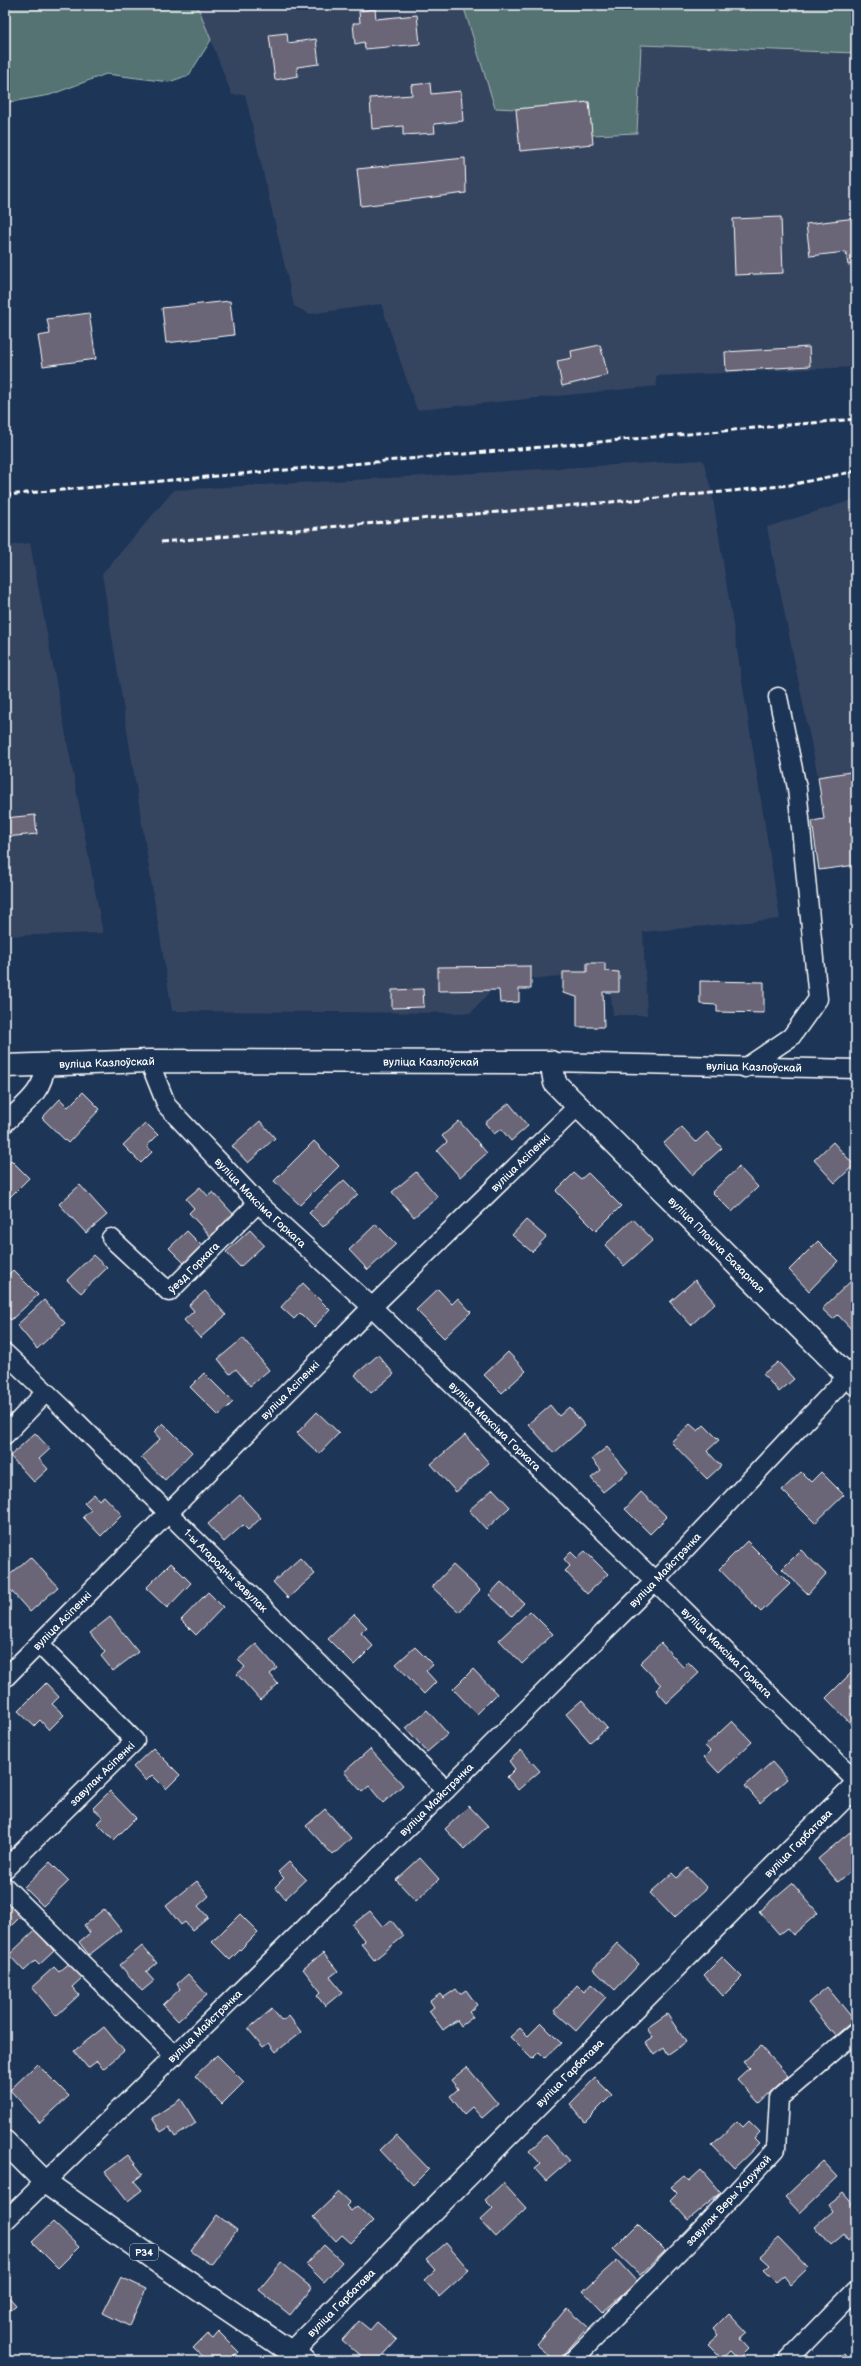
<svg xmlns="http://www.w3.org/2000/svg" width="861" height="2366" font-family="'Balsamiq Sans',sans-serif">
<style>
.built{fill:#344461}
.green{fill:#547372;stroke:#aab9b8}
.building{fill:#6b6677;stroke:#fff}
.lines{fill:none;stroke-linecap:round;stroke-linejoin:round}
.street-casing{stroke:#fff;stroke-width:21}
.secondary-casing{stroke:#fff;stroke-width:25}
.primary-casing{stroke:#fff;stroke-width:25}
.street{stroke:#1d3557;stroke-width:18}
.secondary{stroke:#1d3557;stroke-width:22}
.primary{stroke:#1d3557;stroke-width:22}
.rail{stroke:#fff;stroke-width:3;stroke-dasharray:6 3;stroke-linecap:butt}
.labels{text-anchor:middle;stroke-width:3.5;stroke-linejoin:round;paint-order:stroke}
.shield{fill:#1d3557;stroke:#bbc2cd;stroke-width:1}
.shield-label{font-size:10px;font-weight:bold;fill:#fff}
.street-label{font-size:11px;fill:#fff;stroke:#1d3557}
</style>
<rect width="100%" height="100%" fill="#1d3557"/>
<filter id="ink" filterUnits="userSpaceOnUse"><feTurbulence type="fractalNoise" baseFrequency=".025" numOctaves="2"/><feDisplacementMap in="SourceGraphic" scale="8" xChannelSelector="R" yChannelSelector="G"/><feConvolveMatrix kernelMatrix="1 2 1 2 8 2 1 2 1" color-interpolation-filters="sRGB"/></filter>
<g filter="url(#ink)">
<path class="built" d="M197,5h266l32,103 21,1 73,-7 3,33 45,-2 4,-88 215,8v314l-200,9 1,10 -240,24 -36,-106 -72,10 -15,-8 -49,-212 -13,1z
M703,460l9,33 68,426 -137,13 4,83h-34l-2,-20 -49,-19 -20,3 -11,-1 -40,12 -20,23 -299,-2 -70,-437 72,-84z
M856,499v366l-37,5 -7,-49 12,-2 -6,-42 -51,-250z
M30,543l73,390 -98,3v-390z"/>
<path class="green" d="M5,5h192l14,35 -22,35 -20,7 -63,-8 -56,21 -45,8z
M463,5h393v48l-215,-8 -4,88 -45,2 -3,-33 -73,7 -21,-1z"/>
<path class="building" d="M375,9l1,10 41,-4 3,29 -55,5 -1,-7 -9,2 -2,-21h7l-1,-12z
M287,33l1,10 28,-4 3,25 -22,3 1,9 -23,4 -6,-45z
M430,83l1,11 30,-3 2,30 -29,3 1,9 -32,2v-9l-31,3 -2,-31 42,-3 -1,-10z
M589,102l4,42 -73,7 -4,-42z
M465,158l1,35 -105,13 -4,-37z
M781,217l2,56 -48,2 -2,-56z
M856,218v46l-8,1 -2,-13 -36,4 -4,-32z
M230,301l4,34 -68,8 -4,-35z
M89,313l7,46 -53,7 -5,-30 12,-2 -3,-15z
M600,345l8,30 -46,11 -5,-25 15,-3 -1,-7z
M809,347l1,19 -84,5 -1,-19z
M850,772l6,44v49l-37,5 -7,-49 12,-2 -6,-42z
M35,815l2,19 -32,3v-19z
M587,963h18v8l14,1v20h-16l1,35h-27v-30l-14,-4v-21h24z
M531,966v23h-12v13l-19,1 -1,-13 -61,1v-24z
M700,981l64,1v31l-47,-1v-7l-17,-1z
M423,989l1,18 -32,1v-18z
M83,1092l17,17 -32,34 -26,-25 18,-19 8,8z
M509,1103l19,23 -17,15 -10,-12 -7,5 -9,-11z
M260,1121l15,17 -27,25 -16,-17z
M459,1121l28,32 -27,24 -23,-26 10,-9 -5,-6z
M146,1123l12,12 -11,11 5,6 -11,11 -18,-18z
M682,1127l14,15 11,-10 15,16 -30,27 -28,-32z
M314,1141l25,25 -39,39 -26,-24z
M833,1142l21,23 -19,18 -21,-23z
M11,1160l18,18 -23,23 -1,-34z
M739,1167l19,20 -26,25 -20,-20z
M416,1172l22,25 -24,20 -22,-25z
M574,1173l7,6 7,-6 33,33 -25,25 -40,-40z
M344,1180l14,14 -35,33 -14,-14z
M80,1185l27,30 -21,18 -27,-29z
M200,1187l8,9 5,-4 22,24 -24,21 -22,-24 5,-5 -8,-9z
M633,1219l20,21 -29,26 -19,-21z
M526,1220l20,17 -14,15 -20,-17z
M376,1224l20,20 -28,26 -19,-20z
M250,1230l14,15 -24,22 -14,-15z
M187,1231l15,15 -17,18 -16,-16z
M818,1241l20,20 -29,30 -20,-21z
M93,1255l14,13 -26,25 -14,-13z
M13,1270l25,25 -27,25 -6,-6v-36z
M856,1276v52l-3,3 -15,-16 -5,4 -11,-10z
M695,1280l20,23 -24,22 -21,-23z
M303,1283l27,27 -16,17 -14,-14 -6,6 -13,-12z
M438,1289l14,15 6,-6 13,14 -27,26 -28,-28z
M205,1291l21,24 -26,23 -16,-18 10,-9 -5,-6z
M44,1300l21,23 -28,26 -20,-24z
M243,1338l26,32 -19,16 -14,-17 -6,5 -12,-15z
M508,1352l18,19 -24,22 -18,-18z
M378,1355l16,19 -23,19 -16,-18z
M778,1362l16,17 -15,13 -16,-18z
M204,1373l29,29 -14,14 -29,-29z
M550,1405l9,11 10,-9 16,19 -31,27 -26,-29z
M317,1412l22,21 -20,21 -22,-21z
M163,1423l29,29 -27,28 -24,-23 19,-18 -6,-7z
M690,1424l8,7 6,-6 15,15 -12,11 14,15 -14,13 -36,-37z
M35,1433l15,16 -11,10 9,10 -14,13 -24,-26z
M465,1435l24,28 -33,29 -25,-28z
M607,1447l21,25 -25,20 -12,-14 10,-8 -9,-11z
M801,1472l10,10 10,-10 23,23 -29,28 -33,-33z
M493,1489l17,18 -24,22 -17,-19z
M641,1492l26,25 -17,17 -25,-25z
M94,1494l5,6 5,-4 18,19 -21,21 -18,-19 8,-7 -7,-7z
M240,1495l21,23 -13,12 -5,-5 -19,17 -16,-18z
M747,1541l43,43 -29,28 -42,-43z
M801,1550l25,24 -18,20 -26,-25z
M585,1551l23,23 -21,20 -22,-23 5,-5 -6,-7 7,-7 6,6z
M30,1557l28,30 -28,25 -25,-28v-5z
M300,1558l15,16 -27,24 -15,-16z
M171,1563l20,20 -24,25 -21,-20z
M453,1565l27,25 -21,22 -27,-25z
M501,1582l23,21 -12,13 -23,-21z
M208,1592l15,15 -27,28 -15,-15z
M530,1611l23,23 -31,30 -23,-24z
M354,1614l13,13 -6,6 12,13 -19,19 -26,-26z
M110,1617l28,35 -25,19 -12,-15 4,-4 -15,-19z
M661,1643l22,24 5,-5 11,11 -32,30 -11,-13 5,-5 -21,-22z
M256,1644l21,24 -7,6 8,10 -18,16 -23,-26 8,-7 -7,-7z
M415,1647l18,18 -7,6 10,11 -12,12 -28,-30z
M473,1669l24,25 -20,20 -24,-25z
M854,1670l2,2v54l-2,1 -28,-29z
M46,1683l13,14 -7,7 12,11 -15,15 -9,-10 -6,6 -16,-15z
M582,1700l25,28 -17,14 -24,-28z
M427,1710l21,24 -21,18 -21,-24z
M732,1721l20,21 -33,31 -15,-16 6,-6 -5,-5z
M153,1748l27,27 -14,14 -14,-14 -6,6 -13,-14z
M370,1749l33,36 -20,18 -14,-17 -7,6 -18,-20z
M521,1750l19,21 -22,19 -11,-13 8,-8 -6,-8z
M5,1756l5,5 -5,5z
M772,1762l15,17 -27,24 -15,-17z
M110,1791l26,27 -22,22 -17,-17 6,-6 -10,-9z
M469,1806l19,20 -24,23 -19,-20z
M325,1809l26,29 -18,17 -27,-29z
M850,1832l6,6v15l-6,6 6,8 -18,15 -20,-23z
M420,1858l19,21 -23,22 -20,-21z
M50,1862l19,19 -26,25 -19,-19z
M289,1862l17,17 -21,20 -10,-12 9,-9 -6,-6z
M688,1868l19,20 -33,30 -24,-25 22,-20 5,5z
M197,1881l12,15 -11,10 10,11 -16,13 -7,-8 -4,3 -15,-19z
M792,1883l26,30 -25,22 -6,-7 -8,6 -20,-23z
M9,1899l14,15 -18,18v-29z
M104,1909l17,21 -32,25 -10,-13 11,-9 -6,-8z
M370,1911l13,16 8,-7 13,16 -30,24 -13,-16 4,-3 -13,-16z
M240,1914l18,18 -28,28 -18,-18z
M35,1930l19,21 -15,14 -4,-4 -11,10 -15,-16z
M617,1943l22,21 -24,26 -22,-21z
M142,1946l15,17 -11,9 8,9 -12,10 -22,-26z
M323,1953l15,18 -8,6 12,15 -17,14 -8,-10 4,-4 -18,-23z
M722,1957l20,20 -19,19 -19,-21z
M72,1961l12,15 -12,11 7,8 -23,21 -24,-29 22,-20 5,5z
M188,1974l19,21 -29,26 -15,-16 17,-16 -3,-5z
M591,1984l15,13 -30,34 -22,-20 23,-26 7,7z
M827,1987l27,33 -19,16 -27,-33z
M456,1989l4,5 6,-4 11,15 -8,7 4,5 -12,9 -4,-6 -14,10 -14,-19 5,-4 -4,-6 10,-7 3,4z
M272,2009l10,12 7,-5 12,16 -25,20 -7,-9 -6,4 -15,-18z
M667,2014l19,28 -19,13 -4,-7 -9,7 -8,-12 7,-5 -6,-10z
M541,2023l20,20 -16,15 -6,-6 -7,7 -22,-22 10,-9 8,8z
M104,2027l20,24 -21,18 -6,-8 -9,7 -14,-17z
M761,2046l27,30 -29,27 -22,-24 12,-11 -6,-6z
M217,2055l27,27 -22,22 -27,-28z
M37,2064l32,32 -29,27 -30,-33z
M467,2067l31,37 -16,14 -10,-11 -8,7 -14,-18 8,-7 -7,-9z
M595,2078l17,17 -27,27 -15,-18z
M181,2099l15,24 -21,14 -6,-10 -8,5 -9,-14z
M737,2121l6,6 6,-6 11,11 -6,7 5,5 -25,24 -22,-23z
M396,2135l33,34 -16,16 -33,-35z
M546,2135l23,26 -23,20 -11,-12 6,-5 -12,-13z
M128,2155l15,19 -9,7 8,9 -14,11 -23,-29z
M823,2161l15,16 -38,36 -15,-16z
M701,2170l20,23 -33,27 -18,-20 7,-7 -6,-6 13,-11 5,5z
M503,2183l23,25 -30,29 -16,-17 13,-12 -8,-8z
M339,2192l11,10 -4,4 5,5 6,-5 16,15 -22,22 -9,-8 -6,6 -23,-24z
M843,2193l13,15v25l-8,7 -4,-6 -13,11 -16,-19 17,-15 -4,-6z
M217,2215l20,15 -26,35 -20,-14z
M53,2222l26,25 -21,21 -26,-26z
M638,2224l27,27 -25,24 -27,-26z
M779,2238l29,30 -18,17 -7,-9 -7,6 -12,-12 6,-5 -10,-9z
M446,2243l23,27 -30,27 -15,-17 11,-10 -9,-10z
M324,2245l18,17 -18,20 -18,-18z
M617,2260l20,22 -34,30 -20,-21z
M281,2263l31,25 -22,27 -31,-25z
M121,2277l25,12 -17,37 -26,-13z
M5,2293l11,12 -11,10z
M567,2308l21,19 -30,34h-2l-20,-17z
M729,2313l18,19 -8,7 9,10 -10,10 -8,-8 -8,7 -14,-14 10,-9 -5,-6z
M359,2321l11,9 7,-8 20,18 -19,21h-12l-24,-21z
M219,2332l20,20 -9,9h-23l-14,-13 14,-14 6,5z
M844,2353l7,8h-16z"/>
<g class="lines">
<g class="street-casing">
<g id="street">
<path id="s1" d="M149,1061l18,45 91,97 114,104 283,274 201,200"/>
<path id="s2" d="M551,1062l305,7"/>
<path d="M745,1068l46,-31 27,-38 -21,-211 -19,-91"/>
<path d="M5,1123c18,-18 39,-31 40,-57"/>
<path id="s3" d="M111,1238l58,54 89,-89"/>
<path id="s4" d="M5,1353l59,56 382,381"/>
<path d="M5,1435l41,-43"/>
<path id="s5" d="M5,1678l367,-371 206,-201"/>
<path id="s6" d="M5,1869l130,-128 -96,-97"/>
<path d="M5,1887l170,169"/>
<path id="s7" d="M5,2221l441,-431 209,-209 201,-214"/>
<path id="s8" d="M572,2361l125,-127 79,-85 3,-51 76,-65 1,1"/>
<path d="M787,2361l69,-71"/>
</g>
</g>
<g class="secondary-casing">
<g id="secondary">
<path id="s9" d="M5,1066l144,-5 402,1 4,21 301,301"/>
<path id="s10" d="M291,2353l565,-568"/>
</g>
</g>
<g class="primary-casing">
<path id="primary" d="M5,2142l40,40 113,80 146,99"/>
</g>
<use href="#street" class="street"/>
<use href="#secondary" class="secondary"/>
<use href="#primary" class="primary"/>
<path class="rail" d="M5,495l851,-76
M161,542l551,-49 78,-8 66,-14"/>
</g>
</g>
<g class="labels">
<rect class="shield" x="130" y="2244" width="28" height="16" rx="3"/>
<g class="shield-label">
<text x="144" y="2256">Р34</text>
</g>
<g class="street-label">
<text dy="4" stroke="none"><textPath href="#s9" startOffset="426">вуліца Казлоўскай</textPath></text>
<text dy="4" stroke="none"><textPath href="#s9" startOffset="102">вуліца Казлоўскай</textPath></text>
<text dy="4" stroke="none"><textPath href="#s2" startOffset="203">вуліца Казлоўскай</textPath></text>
<text dy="4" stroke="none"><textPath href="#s5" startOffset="729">вуліца Асіпенкі</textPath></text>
<text dy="4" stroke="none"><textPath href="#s1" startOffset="183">вуліца Максіма Горкага</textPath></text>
<text dy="4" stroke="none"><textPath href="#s9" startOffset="796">вуліца Плошча Базарная</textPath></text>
<text dy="4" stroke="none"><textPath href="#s3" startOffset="114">ўезд Горкага</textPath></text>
<text dy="4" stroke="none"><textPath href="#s5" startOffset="405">вуліца Асіпенкі</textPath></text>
<text dy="4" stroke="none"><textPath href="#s1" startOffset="507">вуліца Максіма Горкага</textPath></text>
<text dy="4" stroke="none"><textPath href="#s7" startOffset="927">вуліца Майстрэнка</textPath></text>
<text dy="4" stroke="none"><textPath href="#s4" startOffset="310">1-ы Агародны завулак</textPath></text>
<text dy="4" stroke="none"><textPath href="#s5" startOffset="81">вуліца Асіпенкі</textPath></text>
<text dy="4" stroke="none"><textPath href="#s1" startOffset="831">вуліца Максіма Горкага</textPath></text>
<text dy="4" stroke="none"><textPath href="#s6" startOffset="136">завулак Асіпенкі</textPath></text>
<text dy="4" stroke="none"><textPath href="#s7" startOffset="603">вуліца Майстрэнка</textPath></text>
<text dy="4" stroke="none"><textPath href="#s10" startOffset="719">вуліца Гарбатава</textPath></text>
<text dy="4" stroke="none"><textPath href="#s7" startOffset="279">вуліца Майстрэнка</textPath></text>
<text dy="4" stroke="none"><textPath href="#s10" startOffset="395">вуліца Гарбатава</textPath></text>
<text dy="4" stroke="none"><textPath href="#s8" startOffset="224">завулак Веры Харужай</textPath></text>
<text dy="4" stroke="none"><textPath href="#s10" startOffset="71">вуліца Гарбатава</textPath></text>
</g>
</g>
<rect width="861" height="2366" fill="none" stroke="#1d3557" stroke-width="20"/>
<rect x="10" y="10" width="841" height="2346" fill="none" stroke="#fff" stroke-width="1.5" filter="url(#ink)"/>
</svg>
